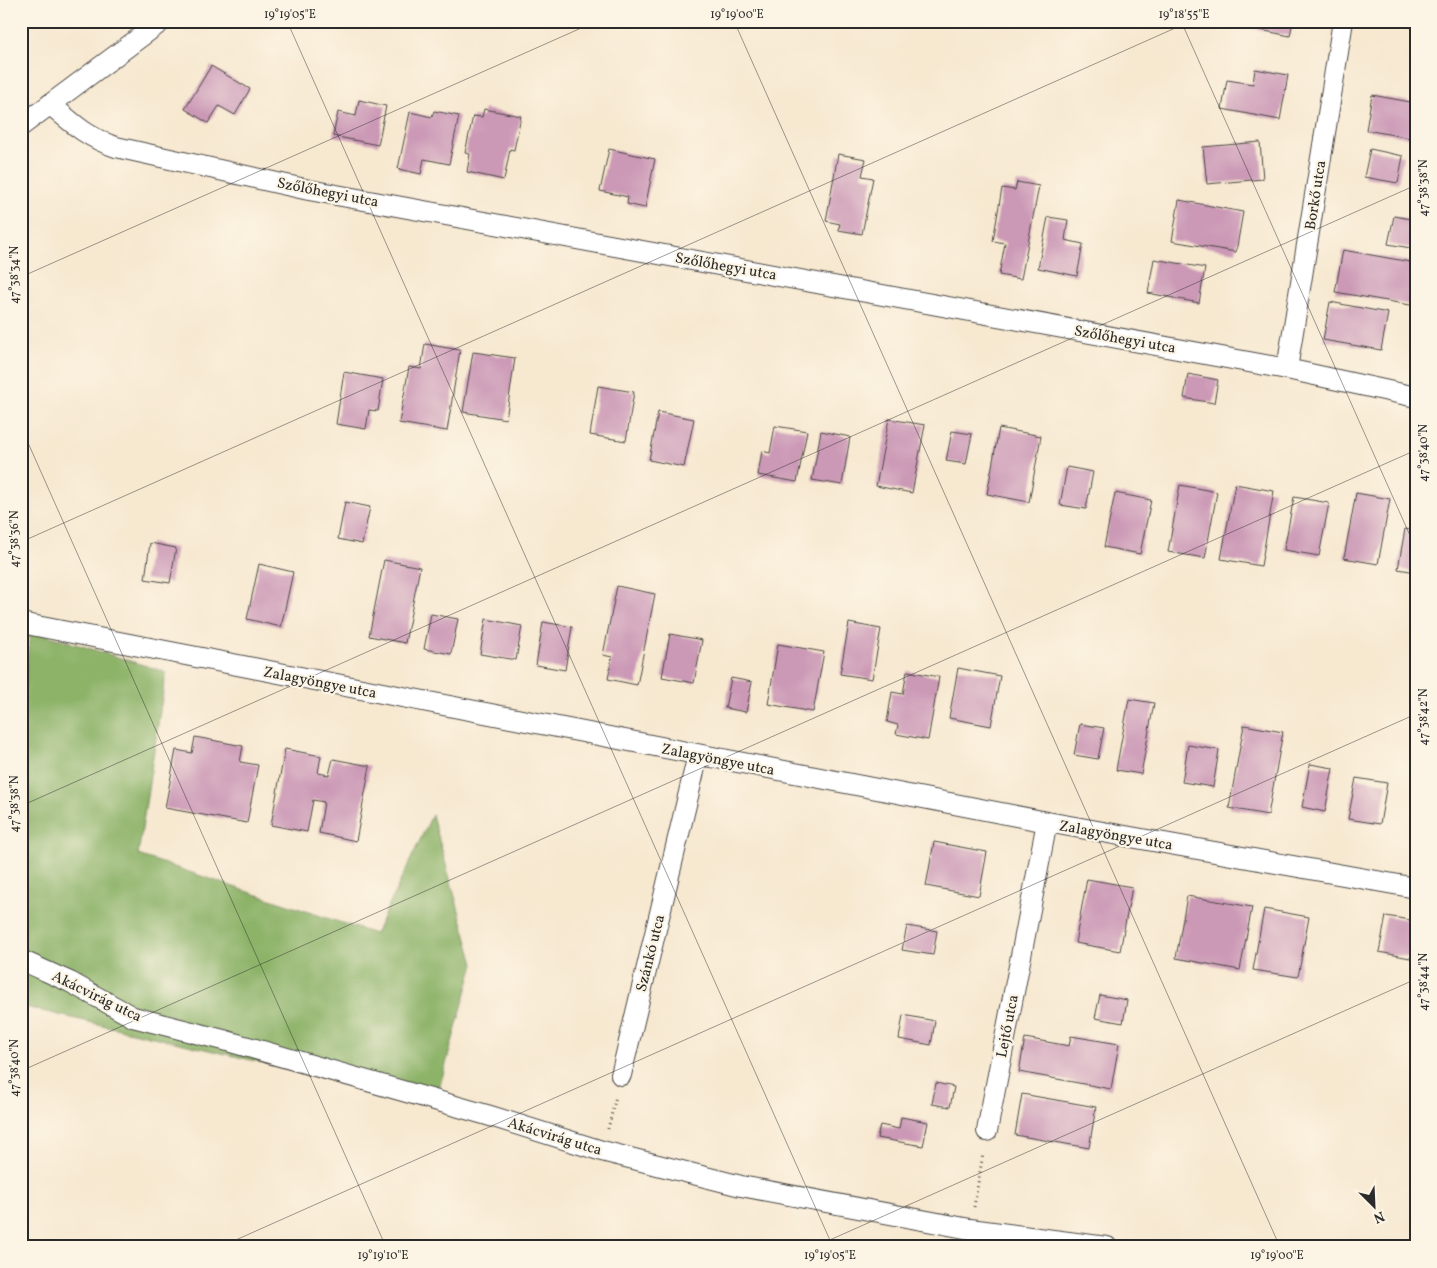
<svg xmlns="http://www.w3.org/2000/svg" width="1437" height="1268" font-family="Vollkorn,serif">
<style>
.forest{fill:#8db369;stroke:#5c6f4a}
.building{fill:#cb98b6}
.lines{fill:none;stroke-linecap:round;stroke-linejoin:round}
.minor-casing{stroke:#4a4744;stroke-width:22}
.path{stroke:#4a4744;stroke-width:3;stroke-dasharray:1 4;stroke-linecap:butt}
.minor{stroke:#fff;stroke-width:20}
.ticks{fill:none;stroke:#2b2b2b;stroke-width:1;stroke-opacity:0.45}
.labels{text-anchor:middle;stroke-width:4.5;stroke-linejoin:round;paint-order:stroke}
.street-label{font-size:15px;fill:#2b2b2b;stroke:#fcf5e5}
.neatline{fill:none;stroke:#2b2b2b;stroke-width:2}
.ticks-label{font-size:12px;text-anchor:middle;fill:#2b2b2b}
</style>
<rect width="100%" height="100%" fill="#fcf5e5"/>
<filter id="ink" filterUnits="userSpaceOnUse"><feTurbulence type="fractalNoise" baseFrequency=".02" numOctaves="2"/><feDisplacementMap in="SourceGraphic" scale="10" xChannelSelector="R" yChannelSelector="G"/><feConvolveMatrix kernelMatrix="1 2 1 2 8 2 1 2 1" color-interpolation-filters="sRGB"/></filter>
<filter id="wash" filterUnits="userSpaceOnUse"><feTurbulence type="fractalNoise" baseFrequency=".0096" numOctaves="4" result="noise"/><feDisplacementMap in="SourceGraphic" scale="20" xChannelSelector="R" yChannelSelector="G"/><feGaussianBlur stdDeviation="1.12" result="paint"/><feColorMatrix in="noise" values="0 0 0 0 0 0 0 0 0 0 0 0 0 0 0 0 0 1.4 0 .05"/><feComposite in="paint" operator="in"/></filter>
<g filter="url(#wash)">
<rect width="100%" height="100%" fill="#f7e8d0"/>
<path class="forest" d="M30,630l136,42 -28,183 237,79 57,-119 42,149 -39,139 -414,-97v-276z"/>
<g id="blocks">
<path class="building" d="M1216,21h77l-3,15z
M1384,21h32v7l-32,-6z
M211,66l39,23 -15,26 -16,-9 -11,17 -23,-14z
M1255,69l33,6 -8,45 -58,-11 5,-29 26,4z
M1372,95l44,8v36l-50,-9z
M359,100l27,6 -8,39 -45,-9 5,-24 18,4z
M484,109l37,7 -7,34 -4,-1 -6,31 -37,-8 3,-18 -5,-1 8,-37 9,1z
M434,111l25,5 -10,48 -25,-5 -3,15 -23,-5 12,-57 22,5z
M1260,142l3,37 -56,5 -4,-37z
M609,149l46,10 -10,49 -18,-4 1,-7 -28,-6z
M1370,149l33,7 -5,27 -34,-6z
M838,154l28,5 -4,17 11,2 -11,56 -24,-4 2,-6 -14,-3z
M1017,182l22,4 -18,93 -22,-4 6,-32 -12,-2 9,-53 13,2z
M1179,200l64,12 -7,40 -64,-11z
M1394,216l22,4v29l-28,-5z
M1048,217l20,3 -3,20 18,4 -6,32 -39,-8z
M1343,250l73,13v43l-81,-14z
M1154,259l51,9 -6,35 -51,-10z
M1330,302l58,11 -7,37 -58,-10z
M425,344l35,6 -13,81 -48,-8 10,-56 12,2z
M473,352l42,6 -9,61 -43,-7z
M344,372l39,7 -5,32 -9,-1 -3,19 -30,-5z
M1188,374l30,6 -4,23 -30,-5z
M598,386l36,6 -8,49 -36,-6z
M658,412l36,7 -10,48 -35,-7z
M889,419l36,6 -13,68 -36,-7z
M775,426l32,5 -10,51 -39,-7 4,-24 8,2z
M999,428l42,8 -12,66 -42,-8z
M821,431l29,6 -8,48 -30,-5z
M952,431l20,3 -6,30 -20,-3z
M1067,467l26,5 -7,37 -26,-4z
M1235,484l39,7 -13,75 -40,-7z
M1180,485l37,7 -12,66 -37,-6z
M1115,493l36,7 -11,54 -36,-7z
M1356,493l34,6 -12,65 -34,-6z
M1294,497l35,6 -10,53 -35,-6z
M345,502l25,5 -8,37 -24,-5z
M1405,529l11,2v41l-18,-3z
M150,543l26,5 -6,35 -25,-4z
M384,560l36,7 -15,76 -36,-7z
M259,564l34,8 -12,55 -34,-8z
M617,586l38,8 -18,91 -29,-6 4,-22 -9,-2z
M431,614l27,5 -7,35 -27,-5z
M486,619l36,7 -6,34 -36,-6z
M543,622l29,5 -7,43 -29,-5z
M849,623l32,6 -9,50 -32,-5z
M670,634l32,6 -8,43 -32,-6z
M778,644l46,8 -11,60 -45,-8z
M958,668l42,8 -9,50 -42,-8z
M907,671l32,6 -11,63 -32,-6 2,-9 -11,-3 5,-30 11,2z
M731,678l21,4 -6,30 -21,-4z
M1129,699l25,4 -13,71 -25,-4z
M1080,724l24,4 -6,31 -24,-4z
M1244,725l39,7 -15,83 -39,-7z
M195,737l48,9 -3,16 18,3 -11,58 -82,-15 11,-58 16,3z
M1188,745l31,5 -6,37 -31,-5z
M285,749l36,7 -3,17 11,2 4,-16 37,7 -14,75 -37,-8 5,-31 -11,-2 -6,32 -36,-7z
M1310,764l23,4 -8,44 -23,-5z
M1356,778l31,5 -7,41 -32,-5z
M934,842l53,10 -8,44 -53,-10z
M1087,879l45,8 -12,64 -45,-8z
M1187,896l65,11 -12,63 -64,-12z
M1264,909l45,8 -11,60 -45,-7z
M1386,916l30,5 -1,38 -36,-7z
M907,926l30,5 -4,24 -31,-5z
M1100,995l27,5 -4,23 -28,-5z
M903,1015l32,6 -4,24 -32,-6z
M1071,1036l48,8 -8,45 -92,-17 6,-34 44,8z
M936,1083l18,4 -4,20 -18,-3z
M1022,1094l74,13 -7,41 -74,-13z
M901,1117l27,5 -5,24 -46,-8 3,-13 19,4z"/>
</g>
</g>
<g filter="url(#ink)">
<use href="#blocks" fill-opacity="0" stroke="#4a4744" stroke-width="1"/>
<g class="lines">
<g class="minor-casing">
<path id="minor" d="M50,104c22,19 38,34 66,43l193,43 978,179 129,28
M21,126l141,-105
M1287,369l56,-348
M21,623l1026,199 369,66
M21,960l49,22 63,35 94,24 260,74 115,36 139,35 229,43 137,18
M621,1075l77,-320
M987,1131l60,-309"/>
</g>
<path class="path" d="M608,1129l8,-33
M974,1207l9,-53"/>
<use href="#minor" class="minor"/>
</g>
</g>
<path class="ticks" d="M287,21l546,1226M734,21l546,1226M1181,21l235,528M21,277l576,-256M21,427l365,820M21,542l1170,-521M21,806l1395,-621M21,1071l1395,-621M220,1247l1196,-533M814,1247l602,-268M1408,1247l8,-4"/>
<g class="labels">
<g class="street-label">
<text transform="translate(328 192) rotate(11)" y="5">Szőlőhegyi utca</text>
<text transform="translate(1315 195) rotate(-81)" y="5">Borkő utca</text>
<text transform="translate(726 266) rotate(10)" y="5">Szőlőhegyi utca</text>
<text transform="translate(1125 339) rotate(10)" y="5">Szőlőhegyi utca</text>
<text transform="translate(320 682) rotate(11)" y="5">Zalagyöngye utca</text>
<text transform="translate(718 759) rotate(11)" y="5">Zalagyöngye utca</text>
<text transform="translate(1116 835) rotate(10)" y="5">Zalagyöngye utca</text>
<text transform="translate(650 953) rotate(-76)" y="5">Szánkó utca</text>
<text transform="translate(97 996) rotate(26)" y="5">Akácvirág utca</text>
<text transform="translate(1007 1026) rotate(-79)" y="5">Lejtő utca</text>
<text transform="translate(555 1136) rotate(17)" y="5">Akácvirág utca</text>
</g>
</g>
<rect width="1437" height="1268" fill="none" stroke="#fcf5e5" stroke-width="55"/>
<g transform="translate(1374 1206) rotate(156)" stroke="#fcf5e5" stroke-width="4" paint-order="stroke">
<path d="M0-4L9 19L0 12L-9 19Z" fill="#2b2b2b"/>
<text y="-8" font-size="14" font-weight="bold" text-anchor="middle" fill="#2b2b2b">N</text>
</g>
<rect x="28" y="28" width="1382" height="1212" class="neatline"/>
<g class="ticks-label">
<text x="290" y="18">19°19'05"E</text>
<text x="737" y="18">19°19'00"E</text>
<text x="1184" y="18">19°18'55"E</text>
<text transform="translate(1423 188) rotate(-90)" y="4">47°38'38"N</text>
<text transform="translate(14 275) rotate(-90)" y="4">47°38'34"N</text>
<text transform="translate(1423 453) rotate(-90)" y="4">47°38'40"N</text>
<text transform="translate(14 539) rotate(-90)" y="4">47°38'36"N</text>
<text transform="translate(1423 717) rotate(-90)" y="4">47°38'42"N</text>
<text transform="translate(14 804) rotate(-90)" y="4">47°38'38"N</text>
<text transform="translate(1423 982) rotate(-90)" y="4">47°38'44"N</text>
<text transform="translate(14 1068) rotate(-90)" y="4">47°38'40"N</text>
<text x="383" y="1259">19°19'10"E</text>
<text x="830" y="1259">19°19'05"E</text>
<text x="1277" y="1259">19°19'00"E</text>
</g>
</svg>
